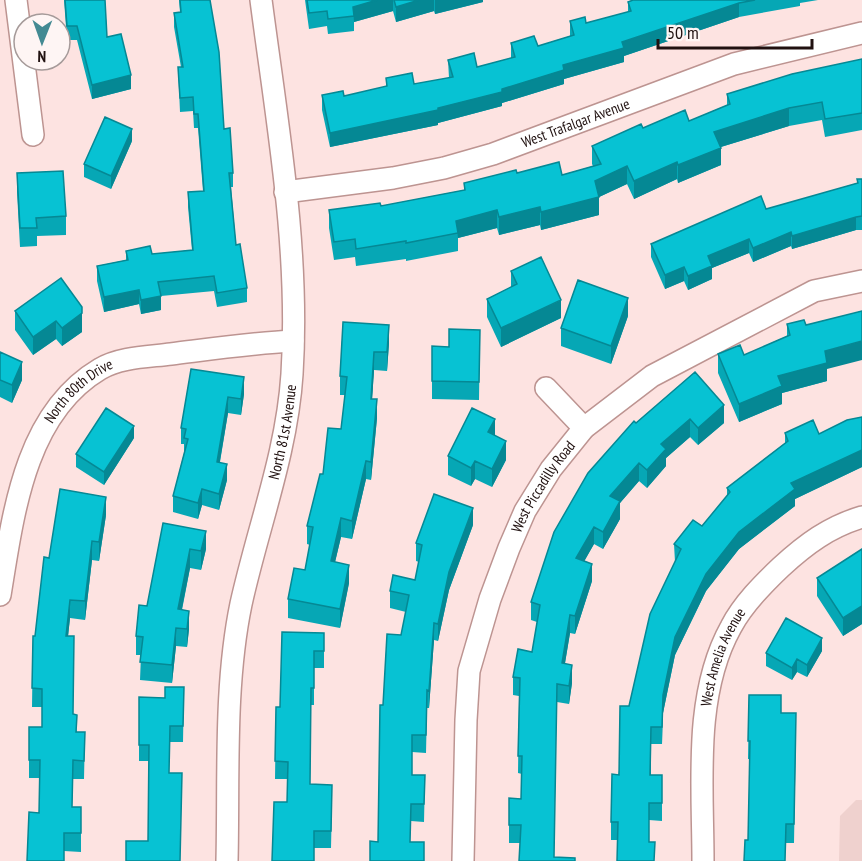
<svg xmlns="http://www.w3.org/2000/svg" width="862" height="861" font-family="'PT Sans Narrow',sans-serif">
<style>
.built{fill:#efd1ce}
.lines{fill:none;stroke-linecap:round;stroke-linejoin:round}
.minor-casing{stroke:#bd9491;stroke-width:24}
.minor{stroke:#fff;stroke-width:21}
.wall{fill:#06a7b5}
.shaded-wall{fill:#058894}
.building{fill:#07c2d3;stroke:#058894;stroke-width:1.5}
.labels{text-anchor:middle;stroke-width:4.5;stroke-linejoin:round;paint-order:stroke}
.street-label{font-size:15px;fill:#201110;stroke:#fef5f4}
</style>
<rect width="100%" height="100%" fill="#fde3e1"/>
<path class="built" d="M856,800h6v61h-23l1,-45z"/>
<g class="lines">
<g class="minor-casing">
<g id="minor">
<path d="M16,0l17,135"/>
<path id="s1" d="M285,192l108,-14 51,-10 49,-14 241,-90 128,-31"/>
<path d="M546,388l38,40"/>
<path id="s2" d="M0,595c13,-79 24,-181 100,-226 20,-12 48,-12 71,-15 40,-5 81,-11 122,-13"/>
<path id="s3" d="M227,861c2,-84 -3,-175 14,-257 17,-77 46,-151 51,-230 8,-125 -15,-251 -31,-374"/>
<path id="s4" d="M463,861l3,-141 3,-49 21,-72 19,-51 16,-37 26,-42 33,-41 68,-52 162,-85 48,-10"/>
<path id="s5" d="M703,861c0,-76 -10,-166 28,-234 12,-23 32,-43 50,-60 25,-23 48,-40 81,-50"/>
</g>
</g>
<use href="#minor" class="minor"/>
</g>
<path class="wall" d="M64,0h41l2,37 24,52 -39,10 -15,-59h-10z
M179,0h31l14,129 9,44v14h-2l5,58 11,43v14l-30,5 -3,-16 -53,5v14l-20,4 -2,-10 -35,8 -7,-31v-15l29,-6v-9l26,3 40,-4 -4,-43v-15l15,-1 -5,-63h-4l-1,-17 -13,1 -2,-45h3l-7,-40v-14l6,-1z
M305,0h178v2l-48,12 -1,-3 -38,11 -3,-11 -39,11v9l-26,3 -1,-8 -18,3z
M633,0h185l-18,3v3l-61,11 -115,39v6l-60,17v5l-62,19v3l-64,17v2l-108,22 -8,-37v-15l22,1 42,-9v-9l28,6 35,-6 -1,-18 29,7 34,-9v-15l27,3 32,-10v-15l16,2 42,-11v-10z
M862,59v71l-37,7 -3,-17 -33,6 -68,21v18l-43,18 -1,-4 -43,20 -7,-15 -28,13v18l-58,15 -1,-5 -41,10 -2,-7 -39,10v13l-52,10v-2l-50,7 -1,-9 -21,3 -5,-32v-18l52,-4 83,-16v-7l53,-10 45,2 31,-9 -1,-2v-18l51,-18 46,-7 38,-16v-11z
M132,141l-21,48 -27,-12v-13z
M17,173l49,43v19l-29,1v10l-17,1 -3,-55z
M862,179v51h-6l-64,19 -1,-3 -38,16 -4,-9 -37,15v11l-24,11 -4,-9 -19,8 -14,-32v-13l206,-61z
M511,271l50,47 -60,29 -14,-30v-18l24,-12z
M82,307v25l-20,14 -6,-7 -23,16 -18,-25v-19z
M628,316l-17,48 -50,-18v-18z
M343,322l46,21 -2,28 -13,-1 -2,29 5,19 -6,62 -5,-1 -14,60 -11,-2 -6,25 14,21 -9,45 -52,-10v-19l17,-29 5,-25 -3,-1v-18l34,-97 4,-34h-5v-19z
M787,324l19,1 21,44v12l-45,12v11l-43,18 -21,-49v-19l26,1 43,-19z
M480,330l-1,70 -47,-1v-53l17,1z
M0,352l22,28 -10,23 -12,-6z
M191,369l53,25 -3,21 -13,-2 -8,49 7,18 -8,30 -17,-5 -4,14 -25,-7v-16l11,-43v-9h-3v-16z
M695,372l29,51 -26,22 -8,-8 -24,21v8l-19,22 -8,-7 -19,22v16l-17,30 -9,-5 -10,17 8,20 -17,53 -5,-1 -5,30 7,20 -3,21 -12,-2 -38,159 1,-18h-11v-45l12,1 1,-25 -4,-1 1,-77 -6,-1v-18l19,-25 5,-30 -6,-2v-18l105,-179z
M862,417v50l-67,32v7l-56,43 -33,42 -31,64 -12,58 -1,31h-11v31h11v46l-13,-1 -31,20h-7v-18l18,-116 46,-144 -1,-18 28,-18 25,-30v-8l58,-45v-10l34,1z
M134,438l-30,47 -28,-18v-13z
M448,456l58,4 -14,27 -17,-8 -4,7 -23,-11z
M106,515l-7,46 -7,-1 -7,60 -15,-2 -2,18 5,78 4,18h8l-1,47h-11l-1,28h9v45l-17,-1 -25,-38 1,-35h-11v-51h13v-20h-10l1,-71h2l14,-78z
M163,523l43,26 -5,21 -11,-2 -8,42 7,19 -2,18 -11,-1 -4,37 -32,-3 1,-25h-5v-19l11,-30z
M473,525l-24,65 -11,51 -4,-1 -5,68h-2l-1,45 -14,-1v23h13l-1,47 -13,-1 -33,21 5,-137 18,-70 5,-23 -16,-4v-17l25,-11 4,-18 -3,-1v-18z
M862,549v75l-19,12 -26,-40v-18z
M324,633v35h-10v37h-3l-1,80 22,17 -1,46h-17l-27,-46v-23h-12l1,-72h4z
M822,651l-15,26 -10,-5 -5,8 -26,-14v-13z
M184,687l-1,55h-13l-22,99 1,-80h-10v-64l26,1z
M749,695l32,18 15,18 -2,112h-8l-36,-84h-2z"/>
<path class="shaded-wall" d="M377,0h16v11l-39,11 -1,-15z
M419,0h15v11l-38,11v-15z
M435,0h48v2l-48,12z
M739,3v14l-115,39v6l-60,17v5l-62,19v3l-64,17v2l-108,22v-14l108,-25 64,-19 120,-47z
M131,75v14l-39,10v-14z
M789,108v18l-75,23v-17z
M132,129v12l-21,48v-13z
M721,148v17l-43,18v-18z
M677,162v17l-43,20v-18z
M627,166v18l-30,14 2,-1v18l-58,15v-18l54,-31z
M540,207v18l-41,10v-18z
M497,210v18l-39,10 -2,-17z
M856,217v13l-64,19v-13z
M791,232v14l-38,16v-14z
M749,239v14l-37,15v11l-24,11v-14l20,-20z
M684,267v14l-19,8v-14z
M139,290v14l-35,8v-15z
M161,296v14l-20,4v-14z
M628,298v18l-17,48v-18z
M561,300v18l-60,29v-19z
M82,313v19l-20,14v-18z
M56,321v18l-23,16v-18z
M389,325v18l-2,28v-19z
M862,341v19l-35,9v12l-45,12v11l-43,18v-18l39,-28 47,-25z
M374,352v18l-3,47v-18z
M22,362v18l-10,23v-18z
M244,377v17l-3,21v-16z
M228,397v16l-11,65v-16z
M377,399v19l-6,62v-18z
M724,405v18l-26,22v-17z
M495,419v19l-7,-6z
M690,419v18l-24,21v8l-19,22v-18l14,-26z
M134,426v12l-30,47v-13z
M506,441v19l-14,27v-18z
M862,450v17l-67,32v7l-56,43 -33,42 -31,64 -12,58 -1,31 1,-49 12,-58 31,-63 33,-42 52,-49z
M366,461v18l-14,60v-18z
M475,461v18l-4,7v-18z
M639,463v18l-19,22v16l-17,30v-17l7,-36z
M227,464v16l-8,30v-16z
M202,489v16l-4,14v-16z
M106,497v18l-7,46v-19z
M473,508v17l-24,65 -11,51v-17l11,-52z
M341,518v19l-10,42v-18z
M594,527v17l-18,32v-18z
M206,531v18l-5,21v-19z
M92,541v19l-7,60v-19z
M190,549v19l-12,60v-19z
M592,564v17l-17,53v-18z
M349,565v18l-9,45v-19z
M70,600v18l-4,37v-19z
M862,606v18l-19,12v-18z
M189,611v18l-2,18v-18z
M570,615v18l-8,48v-18z
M434,623v17l-5,68v-17z
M176,628v18l-4,37v-18z
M822,638v13l-15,26v-12z
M797,659v13l-5,8v-12z
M572,665v18l-3,21v-18z"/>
<path class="building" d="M65,0h40l2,37 14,-3 10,41 -39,10 -15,-59h-10z
M180,0h30l9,52 5,77 6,-1 3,45h-4l7,72 4,-1 7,44 -30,5 -3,-17 -56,6 3,14 -20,4 -2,-10 -35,7 -7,-31 31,-6 -2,-9 24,-5 2,8 41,-4 -5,-58 16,-1 -6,-77h-4l-1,-17 -13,1 -2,-31h5l-9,-54 7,-1z
M307,0h70l-24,7 1,9 -26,3 -1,-8 -18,2z
M394,0h25l-23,7z
M633,0h122l-16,3 -117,39 2,6 -61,17 1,5 -62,19v3l-64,16v2l-108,23 -8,-38 21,-4 1,5 43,-10 -1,-8 26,-5 2,11 39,-7 -5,-17 26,-7 3,14 38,-10 -4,-14 23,-7 4,10 36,-11 -4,-14 15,-4 1,6 45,-12 -3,-9z
M862,59v54l-37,6 -3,-17 -33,6 -75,24 7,16 -43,17 -1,-3 -43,19 -7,-15 -32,15 4,16 -58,15 -1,-5 -41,10 -2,-7 -41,11 2,12 -52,10v-2l-50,8 -1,-10 -21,3 -5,-32 51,-7 1,3 84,-16 -1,-7 52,-13 1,3 42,-11 3,13 39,-11 -9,-18 49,-22 2,4 42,-18 4,11 41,-17 -3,-10 65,-20z
M105,117l27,12 -21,47 -27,-12z
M63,171l3,45 -30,2 1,10h-17l-3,-55z
M857,179h5v37l-6,1 -64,19 -1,-4 -38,16 -4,-9 -41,17 4,10 -24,10 -4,-9 -19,8 -14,-31 110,-48 5,13 92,-26z
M541,257l20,43 -60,28 -14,-29 30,-15 -6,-13z
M61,278l21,29v6l-20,15 -6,-7 -23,16 -18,-26z
M578,280l50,18 -17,48 -50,-18z
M862,311v30l-37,10 2,12 -49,13 4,10 -43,18 -21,-50 22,-9 4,10 46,-20 -3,-11 17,-4 2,5z
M343,322l46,3 -2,27h-13l-3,47h6l-6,63 -5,-1 -14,60 -11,-3 -10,43 18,4 -9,44 -52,-10 6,-31 11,2 8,-43 -6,-1 13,-52h3l5,-46 13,1 6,-52 -7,-1z
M449,329l31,1 -1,52 -47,-1v-35l17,1z
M0,352l22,10 -10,23 -12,-5z
M191,369l53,8 -3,22 -13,-2 -11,65 10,2 -8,30 -17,-5 -4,14 -25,-7 15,-57 -4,-1 2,-9 -5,-1z
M695,372l29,33 -26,23 -8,-9 -29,25 5,5 -19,21 -8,-7 -29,33 10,5 -17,31 -9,-5 -18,31 16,6 -17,52 -5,-1 -8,48 10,2 -3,21 -12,-2 -3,173 21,1v3h-56l2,-36h-12v-27l12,1 1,-43h-4l2,-78 -7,-1 5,-28 14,3 8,-47 -9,-3 23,-70 34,-59 46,-52 2,2z
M106,408l28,18 -30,46 -28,-18z
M472,408l23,11 -7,13 18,9 -14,28 -17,-8 -4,7 -23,-12z
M862,417v33l-71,33 4,6 -56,43 -33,42 -31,63 -12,58 -1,32h-11l-1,48h12v28h-13v39h6l-1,19h-37l1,-39h-7l1,-48 7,1 1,-69h9l21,-92 31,-65 -7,-5 19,-24 9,6 28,-34 -3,-4 61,-47 -3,-8 28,-13 6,14 28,-14z
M60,489l46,8 -7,45 -7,-1 -7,60 -15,-1 -4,36h8l-1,78 4,1 -1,17h9l-1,29 -11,-1 -1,47h9v26h-17v28h-37l2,-49 10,1 1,-53h-11v-33h13v-38l-10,-1 1,-52h2l9,-79 5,1z
M434,494l39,14 -24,64 -11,52 -4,-1 -5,68 -2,-1 -1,45h-14v40h13l-1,29h-13l-1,38h14v19h-54v-20l8,1 2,-137h3l4,-71 14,1 8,-40 -19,-4 3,-16 22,5 7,-35 -6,-2z
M163,523l43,8 -5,20 -11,-2 -12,60 11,2 -2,18 -11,-1 -4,37 -32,-3 3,-25 -7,-1 3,-31 8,1z
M862,549v57l-19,12 -26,-40z
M786,618l36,20 -15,27 -10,-6 -5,9 -26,-15z
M282,632l42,1v18h-10v37h-3l-1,96 22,1 -1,46h-17v30h-42l2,-59h13l1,-40 -13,-1 1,-54h4z
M165,687h19l-1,39h-13l-1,47h13l-2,88h-54v-20h22l1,-96h-10v-48l26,1z
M749,695h32v18h15l-2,111h-8l-1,37h-41l1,-21h3l2,-99h-2z"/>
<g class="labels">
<g class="street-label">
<text dy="5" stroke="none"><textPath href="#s1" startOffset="300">West Trafalgar Avenue</textPath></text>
<text dy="5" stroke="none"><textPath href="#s2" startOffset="225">North 80th Drive</textPath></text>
<text dy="5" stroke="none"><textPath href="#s3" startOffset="435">North 81st Avenue</textPath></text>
<text dy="5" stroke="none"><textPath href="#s4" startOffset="390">West Piccadilly Road</textPath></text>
<text dy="5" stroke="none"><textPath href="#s5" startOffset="207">West Amelia Avenue</textPath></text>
</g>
</g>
<g transform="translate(42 42) rotate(181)"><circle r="28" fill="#fef5f4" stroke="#a59a99" stroke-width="1.5"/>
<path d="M0-4.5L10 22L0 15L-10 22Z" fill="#438a93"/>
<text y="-9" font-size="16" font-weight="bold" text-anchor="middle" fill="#201110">N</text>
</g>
<path d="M658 39v9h154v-9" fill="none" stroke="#201110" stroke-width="3"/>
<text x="667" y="39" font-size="18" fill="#201110" stroke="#fef5f4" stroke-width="4.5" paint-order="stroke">50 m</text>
</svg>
